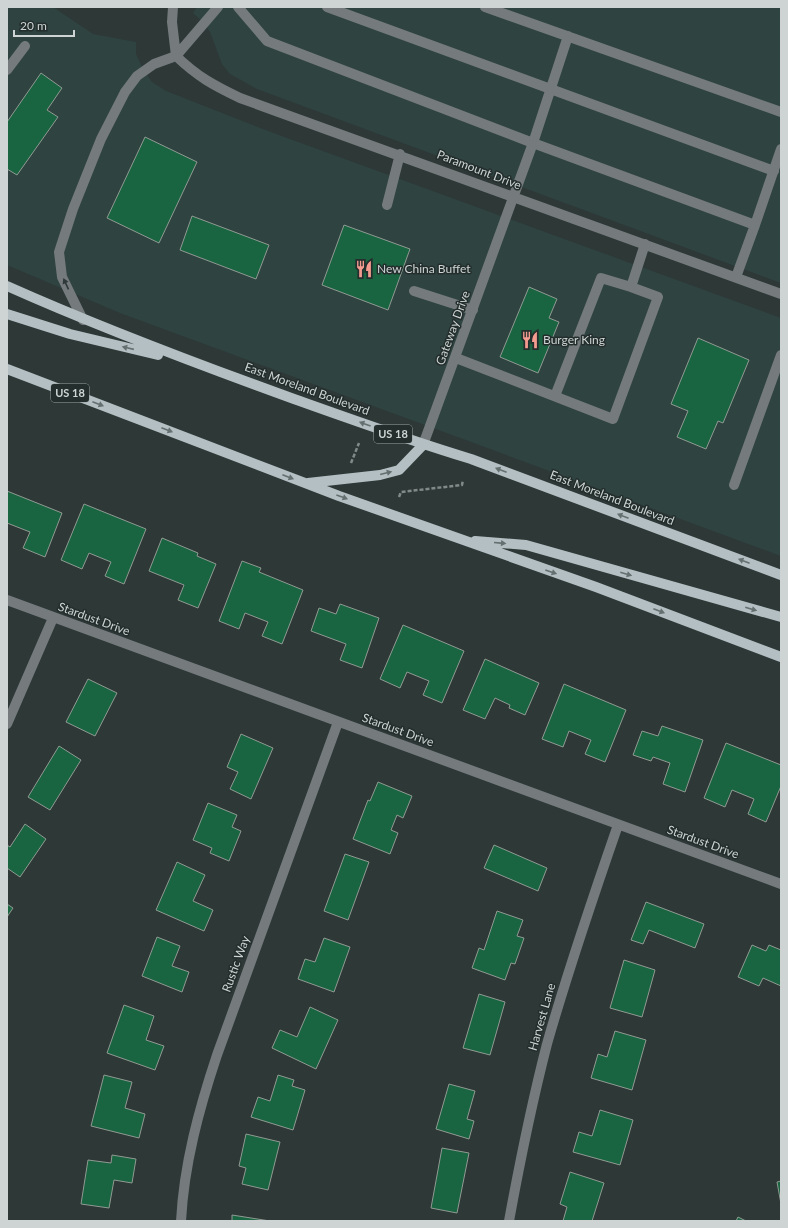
<svg xmlns="http://www.w3.org/2000/svg" width="788" height="1228" font-family="Lato,sans-serif">
<style>
.built{fill:#2f4341}
.building{fill:#1a6541;stroke:#909a93}
.lines{fill:none;stroke-linecap:round;stroke-linejoin:round}
.path{stroke:#828a89;stroke-width:2.5;stroke-dasharray:4 2;stroke-linecap:butt}
.minor{stroke:#757a7c;stroke-width:10}
.major{stroke:#b4bfc3;stroke-width:10}
.oneway{fill:#2f3939}
.oneway2{fill:#646f70}
.labels{text-anchor:middle;stroke-width:3;stroke-linejoin:round;paint-order:stroke}
.shield{fill:#232e2d;stroke:#9aa2a1;stroke-width:1}
.shield-label{font-size:11px;font-weight:bold;fill:#cdd4d3}
.street-label{font-size:12px;fill:#cdd4d3;stroke:#232e2d}
.poi-label{font-size:12px;fill:#cdd4d3;stroke:#232e2d;text-anchor:start}
</style>
<rect width="100%" height="100%" fill="#2d3837"/>
<path class="built" d="M7,7h46l40,27 43,8v12l7,15 9,13 14,9 102,40 513,187v238l-661,-243 -113,-48z
M197,7h584v276l-524,-194 -27,-15 -8,-10 -12,-32 -8,-11 -9,-8z"/>
<path class="building" d="M41,73l21,15 -15,22 11,7 -41,58 -10,-6v-47z
M145,137l52,25 -38,81 -52,-25z
M192,216l77,29 -13,34 -76,-29z
M344,225l66,24 -22,61 -66,-25z
M529,287l28,12 -8,19 10,4 -21,51 -38,-16z
M698,338l51,22 -26,63 -5,-2 -12,28 -29,-12 11,-26 -17,-7z
M7,491l55,22 -17,44 -22,-9 7,-16 -23,-9z
M84,504l62,25 -22,55 -19,-8 6,-14 -22,-9 -7,16 -21,-9z
M162,538l36,15 -1,3 19,8 -18,44 -20,-8 6,-15 -35,-14z
M242,561l19,7 -2,4 44,18 -21,54 -20,-8 6,-14 -23,-9 -6,16 -20,-8z
M340,604l39,14 -17,50 -22,-8 6,-16 -35,-13 8,-23 17,6z
M403,625l61,26 -22,52 -19,-8 6,-14 -22,-9 -7,16 -20,-9z
M485,659l54,24 -14,32 -16,-7 1,-3 -15,-7 -10,21 -22,-9z
M88,679l29,14 -22,43 -29,-14z
M564,684l62,26 -21,52 -20,-8 6,-14 -22,-9 -6,16 -21,-8z
M662,726l41,14 -18,52 -22,-8 7,-21 -17,-6 -2,4 -18,-6 9,-24 16,5z
M241,734l32,14 -22,51 -21,-10 8,-17 -11,-5z
M726,743l55,22v21l-15,36 -18,-8 6,-15 -22,-9 -7,17 -21,-9z
M59,746l22,14 -31,50 -22,-13z
M378,782l34,14 -9,22 -6,-3 -6,15 7,3 -8,21 -37,-15 15,-39 2,1z
M208,803l29,12 -5,12 9,4 -12,30 -19,-8 2,-5 -19,-8z
M25,824l21,15 -26,38 -13,-9v-23l3,2z
M494,845l53,23 -9,23 -54,-23z
M345,854l24,8 -21,58 -24,-9z
M177,862l28,13 -12,26 20,9 -9,21 -48,-21z
M646,902l58,22 -9,24 -46,-18 -6,14 -12,-4z
M7,904l6,4 -6,9z
M497,911l26,9 -6,16 7,2 -9,26 -4,-1 -6,17 -33,-12 7,-20 5,2z
M157,937l23,9 -8,20 17,6 -7,20 -40,-16z
M324,938l26,9 -16,45 -36,-13 7,-20 10,3z
M752,945l14,6 3,-6 12,5v36l-18,-8 -4,8 -21,-9z
M624,960l31,10 -13,47 -32,-9z
M479,994l26,8 -15,53 -27,-7z
M124,1005l30,11 -8,24 18,6 -9,24 -48,-17z
M310,1007l28,13 -22,49 -44,-21 8,-18 17,7z
M615,1031l31,9 -14,50 -41,-12 7,-24 9,3z
M104,1075l28,7 -7,26 20,6 -6,24 -48,-12z
M278,1075l16,5 -2,6 13,4 -12,40 -42,-13 7,-20 12,4z
M449,1084l26,7 -8,28 7,2 -5,18 -33,-10z
M600,1110l33,10 -13,45 -47,-13 6,-20 13,4z
M246,1134l34,8 -12,48 -26,-6 4,-16 -7,-2z
M442,1148l27,5 -12,60 -26,-5z
M112,1155l24,4 -4,24 -18,-3 -5,28 -28,-4 7,-44 23,3z
M570,1172l34,11 -12,38h-29l4,-14 -7,-3z
M781,1181v23l-4,-22z
M232,1215l38,6h-38z
M738,1217l8,4h-10z"/>
<g class="lines">
<path class="path" d="M351,463l8,-20
M399,497l2,-5 61,-7 1,-5"/>
<path class="minor" d="M173,7l-1,15 4,34
M238,7l29,34 266,102 35,-107
M327,7l447,164
M485,7l296,105
M176,56c22,21 37,29 64,42l541,196
M7,70l18,-24
M387,205l13,-51
M736,277l19,-52
M414,291l59,19
M83,320l-21,-43 -3,-25 14,-43 28,-70 24,-47 12,-16 17,-12 22,-8 42,-49
M456,358l157,61 45,-122 -27,-10 14,-43
M555,396l46,-118 30,9
M423,445l110,-302 222,82 26,-76
M734,485l47,-130
M7,600l774,284
M7,724l46,-106
M181,1221c3,-57 18,-112 36,-166l121,-333
M509,1221c11,-60 23,-119 38,-177 21,-74 46,-147 71,-219"/>
<path class="major" d="M7,286c94,42 190,78 287,113 59,21 117,42 177,60l310,116
M7,314l63,20 88,21
M7,369l332,127 257,91 185,70
M308,483l72,-8 19,-5 24,-25
M475,541l51,4 255,72"/>
</g>
<defs><path id="oneway-solid" d="M-6-.8H1V-3.2L6.5 0L1 3.2V.8H-6Z"/></defs>
<use class="oneway" href="#oneway-solid" transform="translate(66 284) rotate(-115)"/>
<g class="oneway2">
<use href="#oneway-solid" transform="translate(128 348) rotate(-167)"/>
<use href="#oneway-solid" transform="translate(98 404) rotate(21)"/>
<use href="#oneway-solid" transform="translate(365 424) rotate(-160)"/>
<use href="#oneway-solid" transform="translate(167 430) rotate(21)"/>
<use href="#oneway-solid" transform="translate(501 470) rotate(-159)"/>
<use href="#oneway-solid" transform="translate(386 473) rotate(-14)"/>
<use href="#oneway-solid" transform="translate(288 477) rotate(21)"/>
<use href="#oneway-solid" transform="translate(342 497) rotate(20)"/>
<use href="#oneway-solid" transform="translate(623 516) rotate(-159)"/>
<use href="#oneway-solid" transform="translate(500 543) rotate(5)"/>
<use href="#oneway-solid" transform="translate(744 561) rotate(-159)"/>
<use href="#oneway-solid" transform="translate(551 572) rotate(19)"/>
<use href="#oneway-solid" transform="translate(626 574) rotate(16)"/>
<use href="#oneway-solid" transform="translate(751 609) rotate(16)"/>
<use href="#oneway-solid" transform="translate(659 611) rotate(21)"/>
</g>
<defs>
<g id="restaurant-bare" transform="scale(1.38)"><path d="M-5-6h1v4h1v-4h1v4h1v-4h1v5L-1.5 .5V6h-2V.5L-5-1ZM5-6V6H3V1.5H1.5Q1.5-4 5-6Z" fill="#f59c90" stroke="#232e2d" stroke-width="2.5" paint-order="stroke"/></g>
</defs>
<g fill-rule="evenodd">
<use href="#restaurant-bare" x="364" y="269"/>
<use href="#restaurant-bare" x="530" y="340"/>
</g>
<g class="labels">
<g class="shield">
<rect x="51" y="384" width="38" height="18" rx="3"/>
<rect x="374" y="425" width="38" height="18" rx="3"/>
</g>
<g class="shield-label">
<text x="70" y="397">US 18</text>
<text x="393" y="438">US 18</text>
</g>
<g class="street-label">
<text transform="translate(479 170) rotate(21)" y="4">Paramount Drive</text>
<text transform="translate(453 328) rotate(-70)" y="4">Gateway Drive</text>
<text transform="translate(307 389) rotate(20)" y="4">East Moreland Boulevard</text>
<text transform="translate(612 498) rotate(21)" y="4">East Moreland Boulevard</text>
<text transform="translate(94 619) rotate(20)" y="4">Stardust Drive</text>
<text transform="translate(398 730) rotate(20)" y="4">Stardust Drive</text>
<text transform="translate(703 842) rotate(20)" y="4">Stardust Drive</text>
<text transform="translate(236 964) rotate(-70)" y="4">Rustic Way</text>
<text transform="translate(542 1017) rotate(-74)" y="4">Harvest Lane</text>
</g>
<g class="poi-label">
<text x="377" y="273">New China Buffet</text>
<text x="543" y="344">Burger King</text>
</g>
</g>
<rect width="788" height="1228" fill="none" stroke="#cdd4d3" stroke-width="16"/>
<path d="M14 30v6h60v-6" fill="none" stroke="#cdd4d3" stroke-width="2"/>
<text x="20" y="30" font-size="12" fill="#cdd4d3" stroke="#232e2d" stroke-width="3" paint-order="stroke">20 m</text>
</svg>
